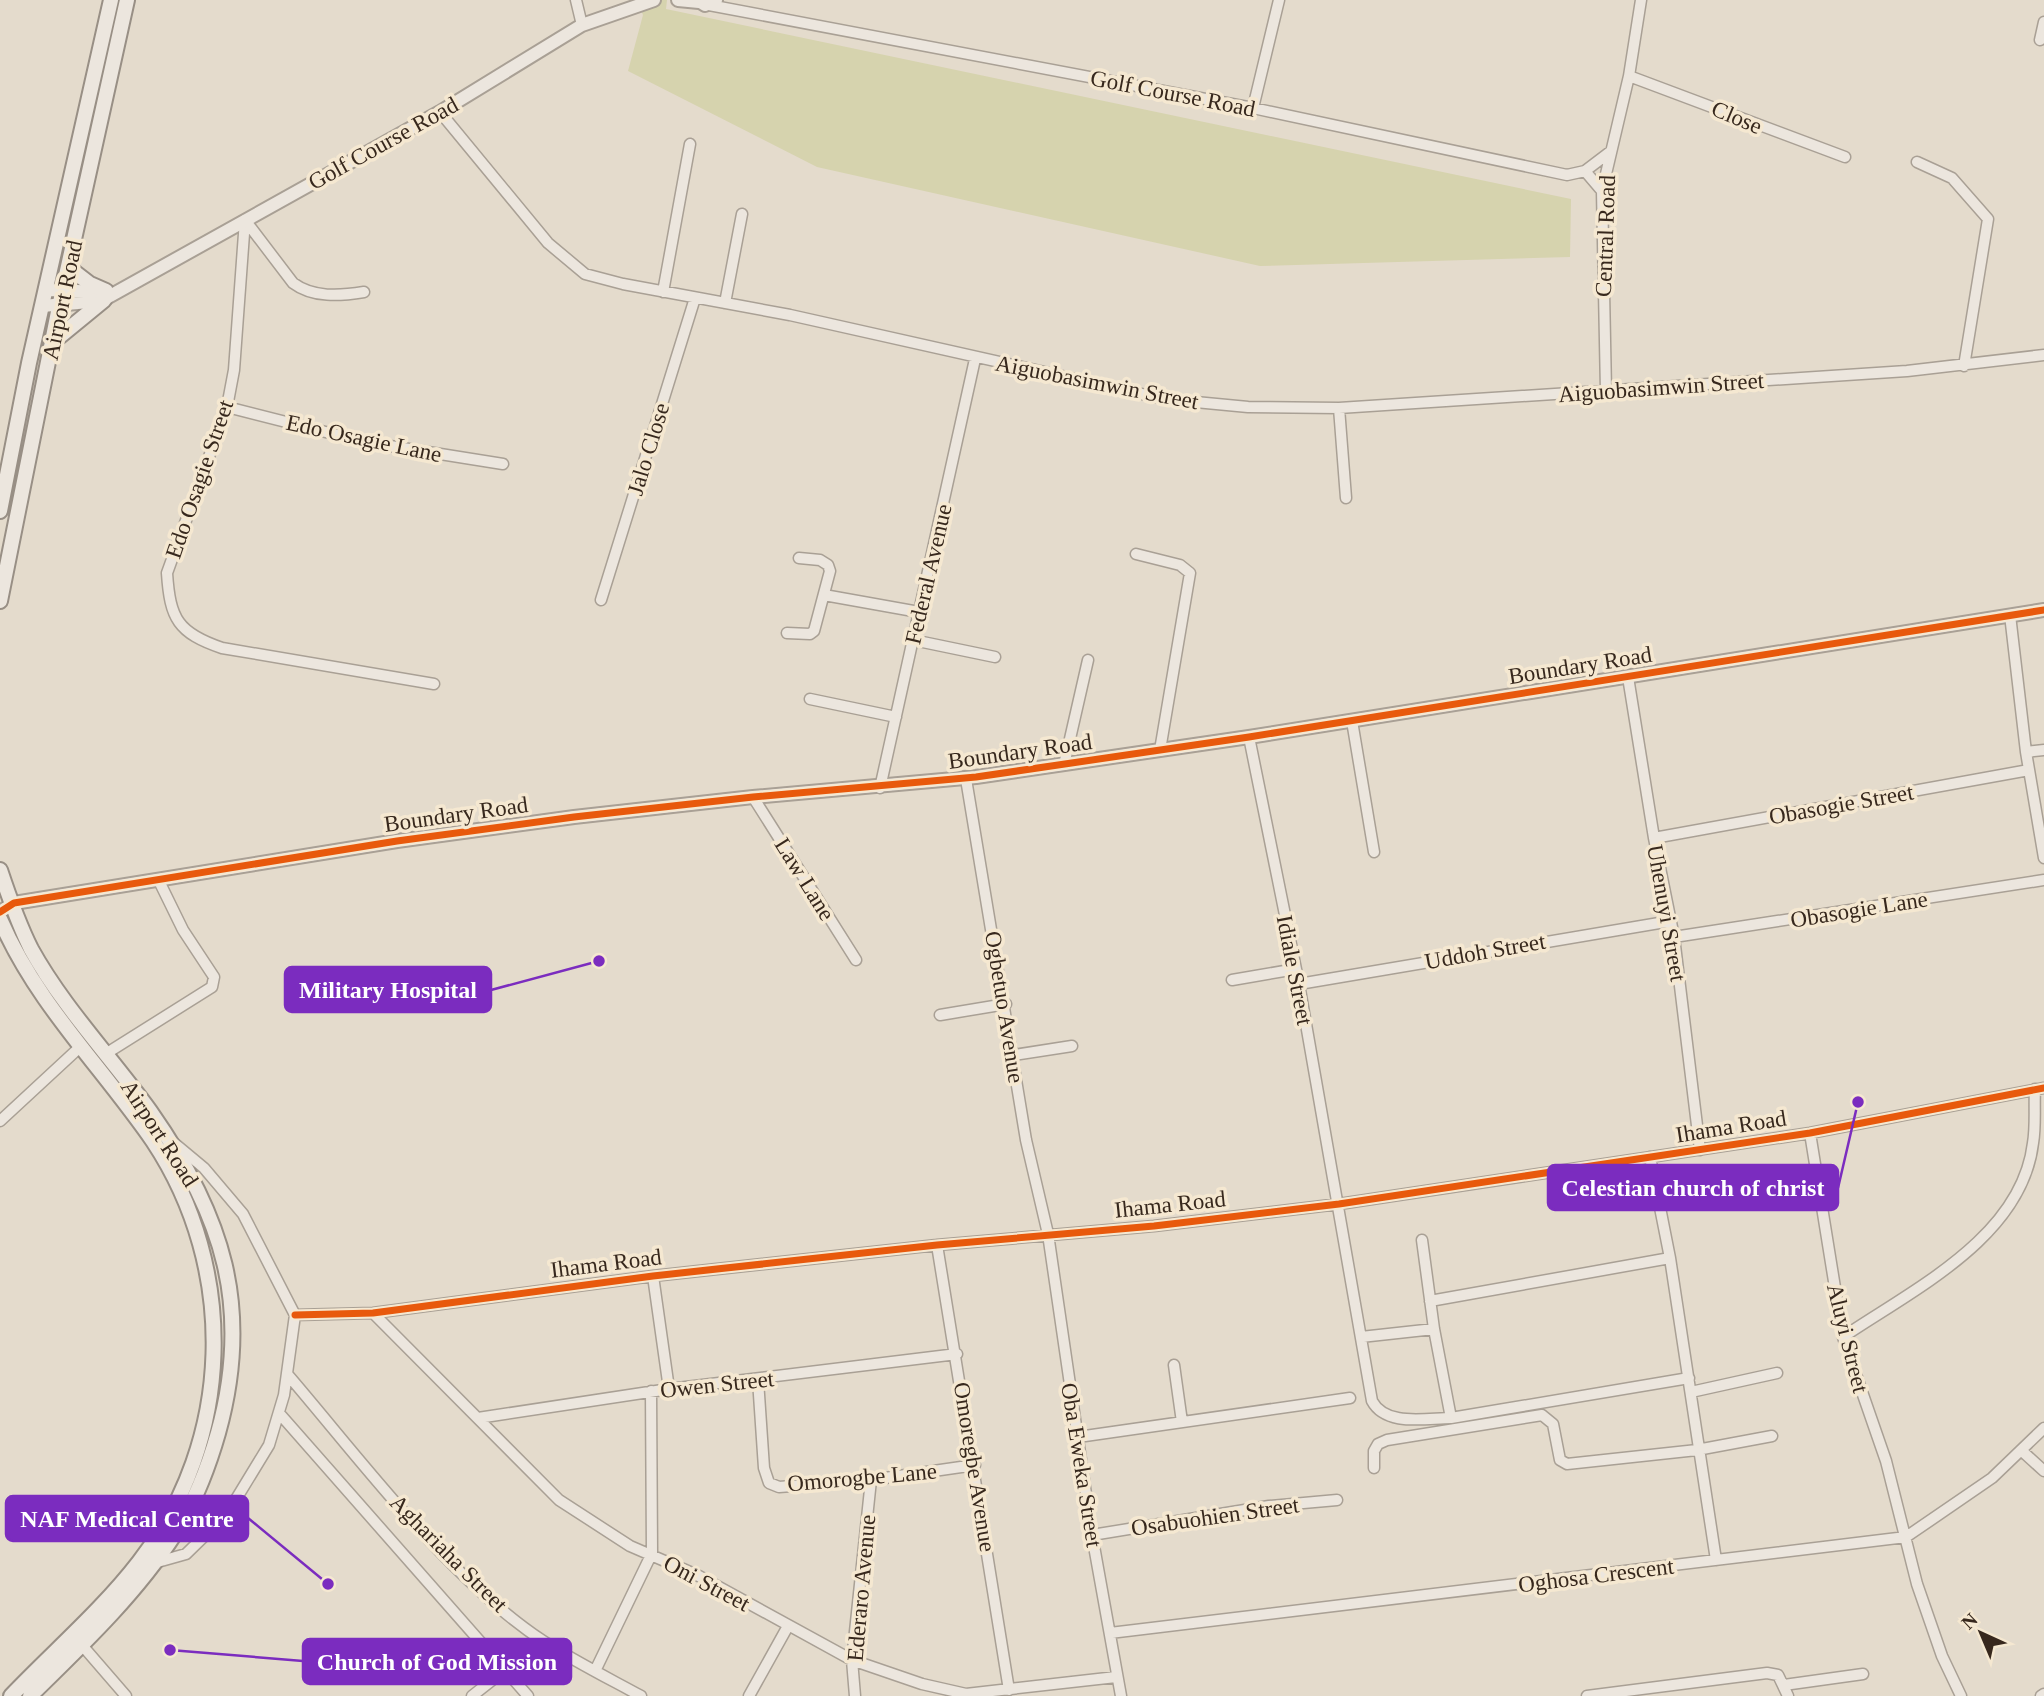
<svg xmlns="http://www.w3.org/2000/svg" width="2044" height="1696" font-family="Georgia,serif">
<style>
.green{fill:#d6d3ae}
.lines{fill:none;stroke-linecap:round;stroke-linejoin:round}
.minor-casing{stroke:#a9a095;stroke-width:13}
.tertiary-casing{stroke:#a9a095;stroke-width:16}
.secondary-casing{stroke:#988f85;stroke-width:18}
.minor{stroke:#ece6de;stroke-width:10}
.tertiary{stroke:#ece6de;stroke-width:12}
.secondary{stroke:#ece6de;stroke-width:14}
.cycleway-casing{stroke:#f5e8d1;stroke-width:11}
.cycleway{stroke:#e8590c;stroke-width:7}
.labels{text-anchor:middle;stroke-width:7;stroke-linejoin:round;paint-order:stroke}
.street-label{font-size:23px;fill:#37281d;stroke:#f5e8d1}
.leader{fill:none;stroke:#7b2cbf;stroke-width:2.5}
.callout-dot{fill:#7b2cbf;stroke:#f5e8d1;stroke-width:2.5}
.callout{fill:#7b2cbf;stroke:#7b2cbf;stroke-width:2.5}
.callout-label{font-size:24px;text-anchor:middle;font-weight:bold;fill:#fff}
</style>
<rect width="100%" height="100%" fill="#e4dbcc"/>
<path class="green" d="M637,0h30l-1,9 905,190 -1,58 -310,9 -443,-99 -189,-96 15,-56z"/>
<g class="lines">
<g class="minor-casing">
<path id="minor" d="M576,0l6,25
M709,5l544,103 314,67 18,-4 25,-19
M2040,40l4,-18
M1629,76l216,81
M1253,108l26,-108
M440,112l108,131 37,31 38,10 167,31 374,84 84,8 91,1 568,-37 137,-16
M1917,162l35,16 36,41 -24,147
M1585,171l17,20
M364,292c-24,4 -51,6 -71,-9l-48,-63 -11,150 -7,37 -60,166c3,46 11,60 55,75l212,36
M663,292l27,-148
M725,303l17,-89
M1606,391l-4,-200 27,-115 12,-76
M227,407l138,35 138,22
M1339,408l7,90
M1136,554l44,11 10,8 -30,177
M824,595l95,17
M601,600l94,-302
M2010,615l16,137 18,106
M787,633l23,1 4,-3 16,-60 -2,-6 -8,-5 -21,-2
M913,640l82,17
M1628,677l26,161 20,99 26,213
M810,699l86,18
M1352,721l22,131
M1249,737l50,247 73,417c14,26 54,17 79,17
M2026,752l18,-2
M1064,765l24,-105
M966,779l60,361 22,94 44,301 29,161
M880,788l95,-429
M753,797l103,163
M1654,838l375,-68
M1674,937l370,-57
M1232,980l64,-11
M1299,984l372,-63
M940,1015l66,-11
M107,1053l105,-66 2,-10 -31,-47 -24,-49
M1014,1055l58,-9
M0,1121l80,-74
M1810,1133l33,204 43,124 31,123 25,72 19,40
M1650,1157l20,101 46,302
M1422,1240l12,89 17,89 238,-40
M937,1245l72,445
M653,1276l16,113
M1430,1301l240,-43
M373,1313l186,187 71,46 67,29 155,85 70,24 44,10 150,-17
M295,1315l78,-2 280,-37 284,-31 217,-19 185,-22 471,-71 234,-45
M1361,1337l73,-8
M1843,1337c71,-48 179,-100 190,-194 3,-17 1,-36 2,-54
M1174,1365l8,57
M288,1375c73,85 161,204 255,266 31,20 65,37 98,55
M758,1380l6,88 5,15 10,4 92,-7 104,-15
M1691,1392l86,-19
M279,1413l249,283
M478,1418l191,-29 288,-35
M1078,1437l272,-39
M2022,1451l22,20
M1374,1468v-17l4,-7 9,-4 155,-25 11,9 7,36 7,4 130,-14 75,-14
M1092,1535l177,-29 68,-6
M154,1563l32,-9 41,-40 42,-69 15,-50 11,-80 -52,-101 -39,-46 -30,-25
M1110,1633l796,-96 86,-59 52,-50
M81,1644l45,52
M595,1671l57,-118 -1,-162
M1784,1685l79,-11
M472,1696l33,-26
M749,1696l39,-70
M855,1696l-3,-36 19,-180
M1587,1696l180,-23 11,2 10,21
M2041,1696l3,-2"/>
</g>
<g class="tertiary-casing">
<path id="tertiary" d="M678,0l21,2
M697,0l8,5 11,-5
M46,290l61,2
M42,306l59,-5 339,-189 142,-87 72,-25
M0,912l14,-9 383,-62 177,-24 179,-20 223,-20 273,-40 795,-127"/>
</g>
<g class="secondary-casing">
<path id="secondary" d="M68,267l22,17 16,7
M54,341l50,-41
M0,511l29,-148 82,-363
M0,601l59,-294 68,-307
M0,870c8,24 20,57 31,79 32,58 80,108 119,162 73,104 103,197 68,322 -10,35 -24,71 -44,102 -39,60 -93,111 -144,161
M0,919c36,84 102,148 153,222 85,128 81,299 -14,421 -37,48 -86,90 -128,134"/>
</g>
<use href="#minor" class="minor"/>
<use href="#tertiary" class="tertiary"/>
<use href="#secondary" class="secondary"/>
<g class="cycleway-casing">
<path id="cycleway" d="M0,912l14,-9 383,-62 177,-24 179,-20 223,-20 273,-40 795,-127
M295,1315l78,-2 280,-37 284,-31 217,-19 185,-22 471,-71 234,-45"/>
</g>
<use href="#cycleway" class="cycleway"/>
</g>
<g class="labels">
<g class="street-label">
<text transform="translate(1173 93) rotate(11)" y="8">Golf Course Road</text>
<text transform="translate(1737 117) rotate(23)" y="8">Close</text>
<text transform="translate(383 143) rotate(-29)" y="8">Golf Course Road</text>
<text transform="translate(1605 236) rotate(-88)" y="8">Central Road</text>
<text transform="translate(62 300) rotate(-78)" y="8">Airport Road</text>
<text transform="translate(1097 382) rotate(11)" y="8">Aiguobasimwin Street</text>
<text transform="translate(1661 387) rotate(-4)" y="8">Aiguobasimwin Street</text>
<text transform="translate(364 438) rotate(12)" y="8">Edo Osagie Lane</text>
<text transform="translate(648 449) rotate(-73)" y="8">Jalo Close</text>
<text transform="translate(199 479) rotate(-71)" y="8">Edo Osagie Street</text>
<text transform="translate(928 574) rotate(-77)" y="8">Federal Avenue</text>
<text transform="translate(1580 665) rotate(-9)" y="8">Boundary Road</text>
<text transform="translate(1020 751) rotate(-8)" y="8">Boundary Road</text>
<text transform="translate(1841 804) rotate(-10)" y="8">Obasogie Street</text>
<text transform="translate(456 814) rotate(-8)" y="8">Boundary Road</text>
<text transform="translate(805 879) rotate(58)" y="8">Law Lane</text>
<text transform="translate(1859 909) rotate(-9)" y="8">Obasogie Lane</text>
<text transform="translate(1667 913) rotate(80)" y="8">Uhenuyi Street</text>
<text transform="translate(1485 951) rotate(-10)" y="8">Uddoh Street</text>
<text transform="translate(1295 970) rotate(79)" y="8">Idiale Street</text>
<text transform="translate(1005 1007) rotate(81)" y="8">Ogbetuo Avenue</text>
<text transform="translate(1731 1126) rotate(-9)" y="8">Ihama Road</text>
<text transform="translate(160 1133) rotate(57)" y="8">Airport Road</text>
<text transform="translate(1170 1204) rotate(-6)" y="8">Ihama Road</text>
<text transform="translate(606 1263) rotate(-7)" y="8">Ihama Road</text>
<text transform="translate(1848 1338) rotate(76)" y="8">Aluyi Street</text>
<text transform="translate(717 1384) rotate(-6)" y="8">Owen Street</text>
<text transform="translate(1082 1465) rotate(81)" y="8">Oba Eweka Street</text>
<text transform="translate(975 1467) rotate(81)" y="8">Omoregbe Avenue</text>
<text transform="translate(862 1477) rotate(-5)" y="8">Omorogbe Lane</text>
<text transform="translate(1215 1516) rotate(-8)" y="8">Osabuohien Street</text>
<text transform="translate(449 1553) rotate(45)" y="8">Aghariaha Street</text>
<text transform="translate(1596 1575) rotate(-7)" y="8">Oghosa Crescent</text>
<text transform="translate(707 1583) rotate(28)" y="8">Oni Street</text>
<text transform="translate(861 1588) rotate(-85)" y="8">Ederaro Avenue</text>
</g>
</g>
<path class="leader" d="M599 961L491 990M1858 1102L1838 1188M328 1584L248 1518M170 1650L303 1661"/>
<g class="callout-dot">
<circle cx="599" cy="961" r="7"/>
<circle cx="1858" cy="1102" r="7"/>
<circle cx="328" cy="1584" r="7"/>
<circle cx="170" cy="1650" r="7"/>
</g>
<g class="callout">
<rect x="285" y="967" width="206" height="45" rx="7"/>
<rect x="1548" y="1165" width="290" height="45" rx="7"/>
<rect x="6" y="1496" width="242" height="45" rx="7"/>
<rect x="303" y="1639" width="268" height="45" rx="7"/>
</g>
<g class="callout-label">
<text x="388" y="998">Military Hospital</text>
<text x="1693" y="1196">Celestian church of christ</text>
<text x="127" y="1527">NAF Medical Centre</text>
<text x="437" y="1670">Church of God Mission</text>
</g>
<g transform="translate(1981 1633) rotate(316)" stroke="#f5e8d1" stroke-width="5" paint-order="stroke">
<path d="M0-5L12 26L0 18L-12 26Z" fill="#37281d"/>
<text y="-10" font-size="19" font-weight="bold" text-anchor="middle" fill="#37281d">N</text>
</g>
</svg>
